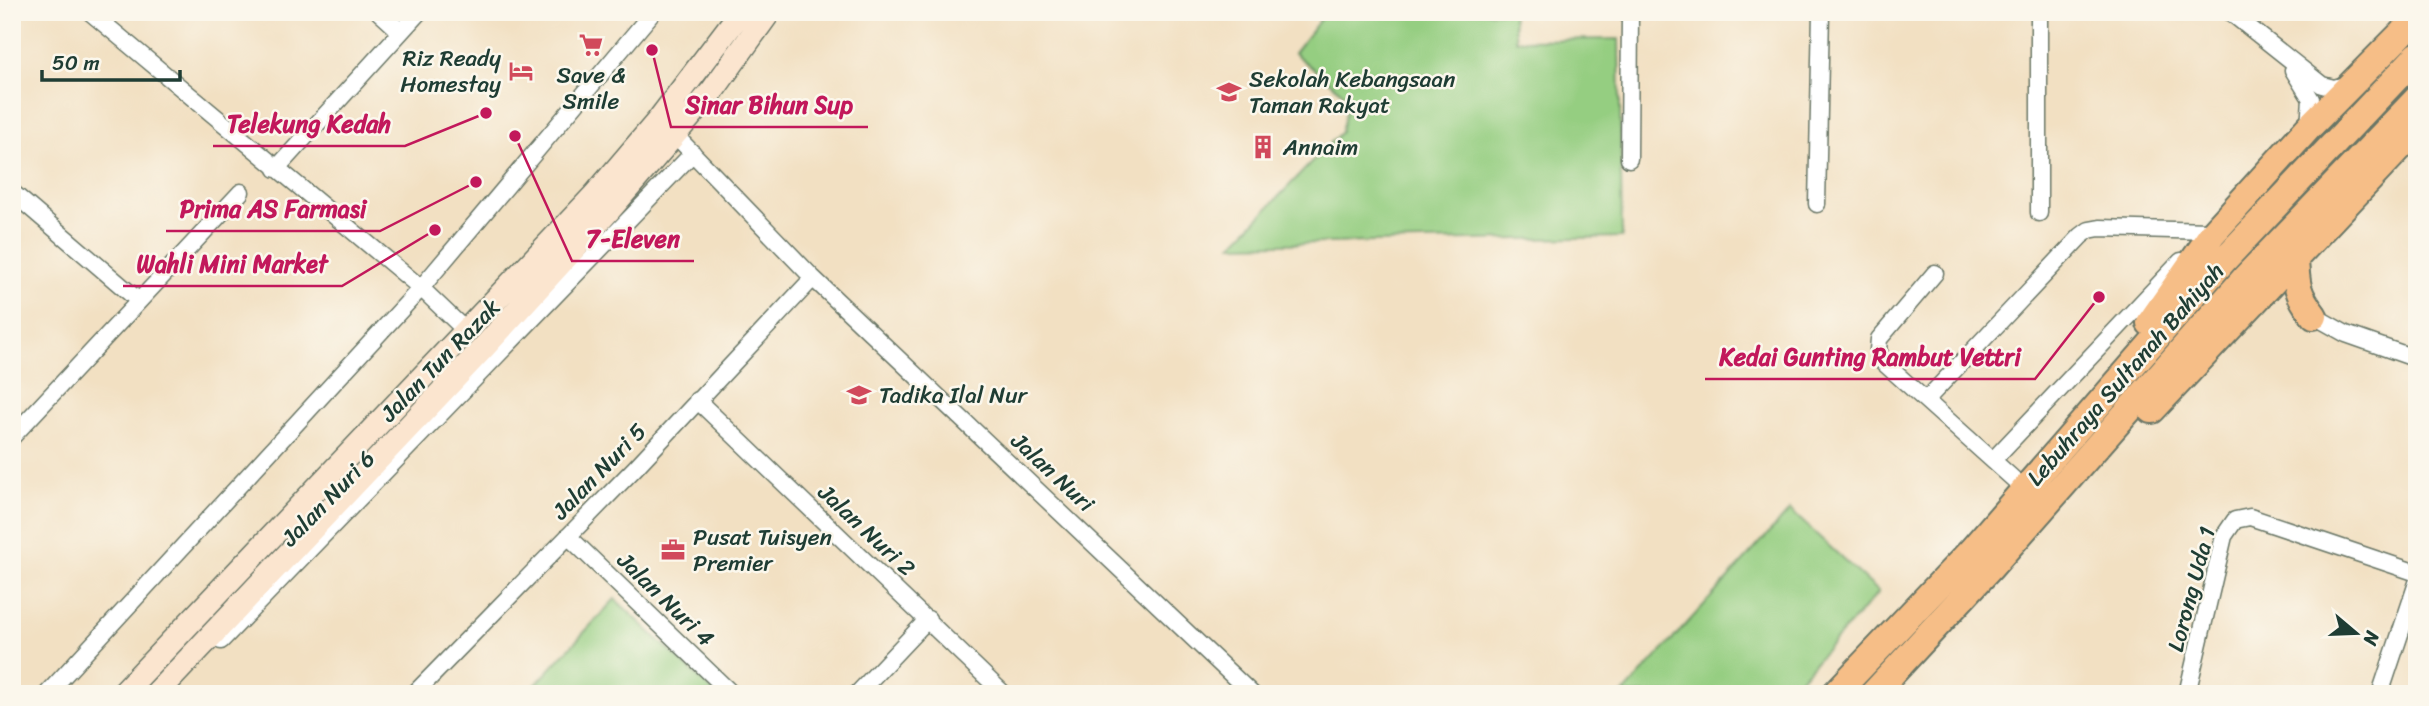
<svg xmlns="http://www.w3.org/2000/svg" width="2429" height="706" font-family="Sriracha,sans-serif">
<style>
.green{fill:#95ce81;stroke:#5a865a;stroke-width:2}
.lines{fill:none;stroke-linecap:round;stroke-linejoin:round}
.street-casing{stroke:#697666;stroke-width:19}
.secondary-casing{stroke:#697666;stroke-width:26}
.primary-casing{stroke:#697666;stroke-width:30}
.street{stroke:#fff;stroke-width:16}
.secondary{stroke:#fbe5cf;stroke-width:23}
.primary{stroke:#f6be87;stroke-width:26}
.labels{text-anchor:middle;stroke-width:5;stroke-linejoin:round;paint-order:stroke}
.poi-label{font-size:23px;fill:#1f3d34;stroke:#fbf7ec;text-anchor:start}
.street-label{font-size:23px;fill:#1f3d34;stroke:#fbf7ec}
.leader{fill:none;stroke:#c2185b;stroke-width:2.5}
.callout-dot{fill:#c2185b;stroke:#fbf7ec;stroke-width:2.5}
.callout-label{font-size:24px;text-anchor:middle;font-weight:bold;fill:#c2185b;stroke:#fbf7ec;stroke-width:5;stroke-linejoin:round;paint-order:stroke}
</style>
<rect width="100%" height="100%" fill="#fbf7ec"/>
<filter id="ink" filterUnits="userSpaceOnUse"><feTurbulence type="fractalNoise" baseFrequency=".0143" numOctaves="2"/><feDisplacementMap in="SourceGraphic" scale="14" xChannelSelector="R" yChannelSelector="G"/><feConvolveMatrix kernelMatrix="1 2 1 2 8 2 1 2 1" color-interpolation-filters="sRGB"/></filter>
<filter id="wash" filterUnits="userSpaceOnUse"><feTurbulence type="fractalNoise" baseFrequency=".00686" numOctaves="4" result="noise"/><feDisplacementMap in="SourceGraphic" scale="28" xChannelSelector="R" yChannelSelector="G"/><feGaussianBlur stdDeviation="1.57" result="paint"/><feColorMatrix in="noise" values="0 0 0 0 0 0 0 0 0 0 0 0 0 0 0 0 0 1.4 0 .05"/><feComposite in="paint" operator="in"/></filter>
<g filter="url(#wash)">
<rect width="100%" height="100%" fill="#f2e0c2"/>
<path class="green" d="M1326,12h186l4,28 103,-1 3,198 -390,8 109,-113 8,-34 -55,-45z
M1790,510l89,82 -93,102h-163z
M615,599l101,95h-189z"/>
</g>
<g filter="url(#ink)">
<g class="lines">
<g class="street-casing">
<path id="street" d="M90,12l331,276 46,44
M379,12l21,19
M2230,12l92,73 12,3 15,-4
M2293,70l18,29 -2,27
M675,135l138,143 439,416
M1629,159l1,-147
M276,169l143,-157
M12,192l127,109
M1817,204l4,-192
M2039,213v-201
M1935,273l-56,66 -1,11 6,13 135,121
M2314,316l32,18 71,25
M697,400l307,294
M1926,400l155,-164 8,-6 11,-2 109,3 3,3
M12,437l229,-245
M1993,460l188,-199
M568,536l164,158
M221,641l472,-488
M47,694l374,-406 232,-276
M414,694l221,-226 178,-190
M857,694l71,-75
M2187,694l37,-158 11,-16 15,-3 167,56
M2380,694l37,-111"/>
</g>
<g class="secondary-casing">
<path id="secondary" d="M122,694l473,-499 63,-74 83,-109
M156,694l329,-348 125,-137 103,-119 56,-78"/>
</g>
<g class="primary-casing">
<path id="primary" d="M2295,257c1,28 2,37 19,59
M2150,323l62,-89 97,-107 108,-109
M2152,410l265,-281
M1835,694l137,-144 252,-290 193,-204
M1873,694l117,-126 255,-290 172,-179"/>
</g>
<use href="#street" class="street"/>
<use href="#secondary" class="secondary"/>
<use href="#primary" class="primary"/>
</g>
</g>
<defs>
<g id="supermarket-bare" transform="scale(1.89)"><path d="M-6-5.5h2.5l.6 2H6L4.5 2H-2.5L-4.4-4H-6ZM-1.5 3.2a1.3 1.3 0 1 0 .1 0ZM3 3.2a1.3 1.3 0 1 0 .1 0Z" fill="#d1495b" stroke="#fbf7ec" stroke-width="2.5" paint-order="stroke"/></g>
<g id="hotel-bare" transform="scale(1.89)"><path d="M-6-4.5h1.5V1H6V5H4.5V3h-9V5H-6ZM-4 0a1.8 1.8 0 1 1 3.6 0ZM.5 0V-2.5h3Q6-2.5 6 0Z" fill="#d1495b" stroke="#fbf7ec" stroke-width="2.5" paint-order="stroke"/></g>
<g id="school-bare" transform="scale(1.89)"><path d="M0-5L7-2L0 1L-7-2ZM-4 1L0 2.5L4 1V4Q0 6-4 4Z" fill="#d1495b" stroke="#fbf7ec" stroke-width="2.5" paint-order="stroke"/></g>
<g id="building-bare" transform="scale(1.89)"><path d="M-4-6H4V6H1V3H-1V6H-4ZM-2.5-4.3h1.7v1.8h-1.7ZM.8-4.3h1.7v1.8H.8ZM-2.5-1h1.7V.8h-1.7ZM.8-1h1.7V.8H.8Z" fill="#d1495b" stroke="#fbf7ec" stroke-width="2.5" paint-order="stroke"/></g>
<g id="office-bare" transform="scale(1.89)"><path d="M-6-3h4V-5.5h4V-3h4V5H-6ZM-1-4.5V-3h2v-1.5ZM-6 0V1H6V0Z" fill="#d1495b" stroke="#fbf7ec" stroke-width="2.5" paint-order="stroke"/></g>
</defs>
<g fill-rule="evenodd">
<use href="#supermarket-bare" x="591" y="45"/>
<use href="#hotel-bare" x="521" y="71"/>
<use href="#school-bare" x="1229" y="92"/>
<use href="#building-bare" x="1263" y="147"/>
<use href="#school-bare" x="859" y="395"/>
<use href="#office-bare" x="673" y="550"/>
</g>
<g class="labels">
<g class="poi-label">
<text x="501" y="66" text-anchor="end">Riz Ready<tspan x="501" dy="26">Homestay</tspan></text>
<text x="591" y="83" text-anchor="middle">Save &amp;<tspan x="591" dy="26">Smile</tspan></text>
<text x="1249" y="87">Sekolah Kebangsaan<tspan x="1249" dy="26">Taman Rakyat</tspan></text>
<text x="1283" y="155">Annaim</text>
<text x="879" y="403">Tadika Ilal Nur</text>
<text x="693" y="545">Pusat Tuisyen<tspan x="693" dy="26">Premier</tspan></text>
</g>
<g class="street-label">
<text transform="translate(440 360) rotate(-46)" y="8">Jalan Tun Razak</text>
<text transform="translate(2125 374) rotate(-49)" y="8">Lebuhraya Sultanah Bahiyah</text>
<text transform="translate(599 471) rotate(-46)" y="8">Jalan Nuri 5</text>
<text transform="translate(1053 472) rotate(43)" y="8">Jalan Nuri</text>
<text transform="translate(328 498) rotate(-46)" y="8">Jalan Nuri 6</text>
<text transform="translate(867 530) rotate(43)" y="8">Jalan Nuri 2</text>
<text transform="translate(2191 589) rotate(-75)" y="8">Lorong Uda 1</text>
<text transform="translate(666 599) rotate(44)" y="8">Jalan Nuri 4</text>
</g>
</g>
<path class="leader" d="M652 50L671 127H868M486 113L405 146H213M476 182L380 231H166M515 136L572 261H694M435 230L342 286H123M2099 297L2035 379H1705"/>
<g class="callout-dot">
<circle cx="652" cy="50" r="7"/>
<circle cx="486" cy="113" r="7"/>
<circle cx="476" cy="182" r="7"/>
<circle cx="515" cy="136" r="7"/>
<circle cx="435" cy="230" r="7"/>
<circle cx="2099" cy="297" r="7"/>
</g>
<g class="callout-label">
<text x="769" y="113">Sinar Bihun Sup</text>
<text x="309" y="132">Telekung Kedah</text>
<text x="273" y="217">Prima AS Farmasi</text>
<text x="633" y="247">7-Eleven</text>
<text x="232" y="272">Wahli Mini Market</text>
<text x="1870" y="365">Kedai Gunting Rambut Vettri</text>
</g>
<rect width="2429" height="706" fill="none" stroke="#fbf7ec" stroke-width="42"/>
<g transform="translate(2356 633) rotate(109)" stroke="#fbf7ec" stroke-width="5" paint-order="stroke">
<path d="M0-5L12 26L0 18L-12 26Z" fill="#1f3d34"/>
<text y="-10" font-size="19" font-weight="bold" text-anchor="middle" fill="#1f3d34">N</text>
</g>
<path d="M42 70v10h138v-10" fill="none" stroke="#1f3d34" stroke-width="3.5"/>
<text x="52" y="70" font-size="21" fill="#1f3d34" stroke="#fbf7ec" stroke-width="5" paint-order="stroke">50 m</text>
</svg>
